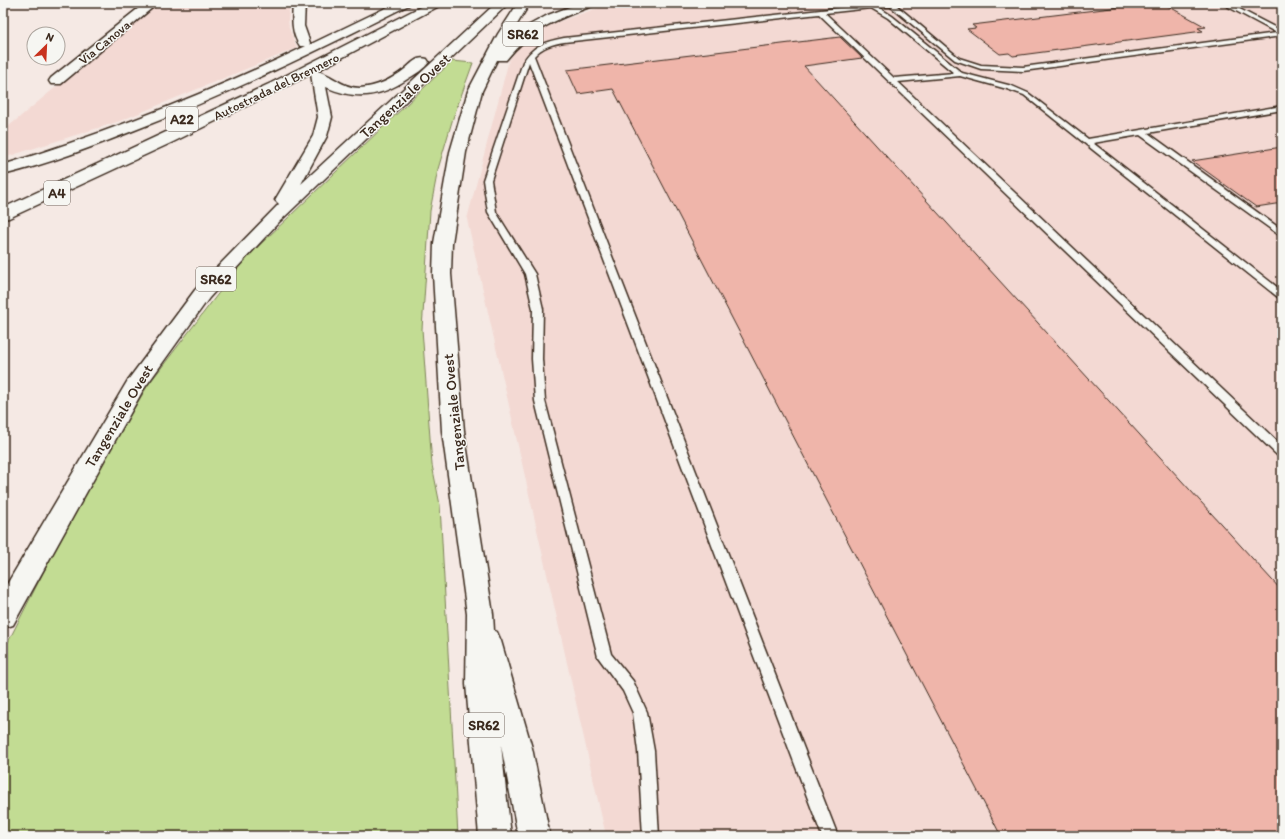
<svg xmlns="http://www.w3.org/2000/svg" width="1285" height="839" font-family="Itim,sans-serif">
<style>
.built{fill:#f3d9d3}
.green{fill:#c2dc93;stroke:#7e8358}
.building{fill:#efb5aa;stroke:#3b2a1e}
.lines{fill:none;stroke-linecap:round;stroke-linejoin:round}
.highway-tunnel{stroke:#d0c3bc;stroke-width:13;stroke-dasharray:13 6;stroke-linecap:butt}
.lane-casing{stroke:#3b2a1e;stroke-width:3}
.street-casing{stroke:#3b2a1e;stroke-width:3}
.highway-casing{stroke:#3b2a1e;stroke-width:3}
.lane{fill:#f6f6f2;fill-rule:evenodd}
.street{fill:#f6f6f2;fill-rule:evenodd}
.highway{fill:#f6f6f2;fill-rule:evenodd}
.labels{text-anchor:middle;stroke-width:3;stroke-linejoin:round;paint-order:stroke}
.far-street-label{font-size:13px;fill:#3b2a1e;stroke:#f6f6f2}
.shield{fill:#f6f6f2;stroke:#73675e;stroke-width:1}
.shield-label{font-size:14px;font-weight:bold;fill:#3b2a1e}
.street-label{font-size:15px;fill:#3b2a1e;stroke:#f6f6f2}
</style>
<rect width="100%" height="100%" fill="#f5e9e4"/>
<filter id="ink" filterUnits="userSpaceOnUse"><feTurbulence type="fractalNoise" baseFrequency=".025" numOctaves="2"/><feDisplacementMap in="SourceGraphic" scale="8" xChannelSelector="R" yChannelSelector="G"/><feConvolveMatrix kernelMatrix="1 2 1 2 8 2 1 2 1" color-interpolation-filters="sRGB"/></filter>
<g filter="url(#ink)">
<path class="built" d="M157,3h133l-2,16 1,9 8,20 -177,73 -117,37v-27z
M612,3h670v833h-676l-139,-617 42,-159 11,-15 12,-12 20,-9z"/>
<path class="green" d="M452,61l21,2 -20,55 -15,51 -8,42 -8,118 10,136 8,40 18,331h-455v-184l80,-158 65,-109 96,-125z"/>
<path class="building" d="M1153,3l5,3 8,-1 40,22 -8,1 5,3 -190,25 -4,-3 -9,1 -33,-25 9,-1 -4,-3z
M840,37l22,21 -58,8 478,525v245h-281l-388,-747 -35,5 -11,-24z
M1282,147v56l-26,4 -64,-46z"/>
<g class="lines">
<path class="highway-tunnel" d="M304,43l13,32"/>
<g class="lane-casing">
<path id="lane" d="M884,3h19l-7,2 63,53 22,7 42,2 254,-34 -56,-30h7l54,28v5l-259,35 -42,-2 -26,-9 -65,-54 -12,1 14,9 70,57 50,13 16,7 60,46 194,-33v4l-134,23 134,97v7l-142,-102 -47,8 189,148v8l-3,-1 -255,-203 -17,-6 -47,-13 -62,6 384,364v11l-4,-1 -459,-442 -255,28c-12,2 -22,5 -30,14l304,780h-16l-293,-774 -38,118 5,32 39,62 8,35 -1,50 3,42 66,253 22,27 14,31 7,39 5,85h-16l-5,-85 -5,-38 -10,-22 -25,-34 -63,-256 -3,-42 1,-50 -8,-35 -37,-62 -5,-32 40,-118c11,-17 21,-20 41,-24zM871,8l17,10 66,55 -60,5 -69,-65z"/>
</g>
<g class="street-casing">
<path id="street" d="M145,3h13l-97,81h-10l-2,-3 2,-3z"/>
</g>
<g class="highway-casing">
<path id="highway" d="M293,3h12l-1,23 6,17 -1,2 87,-42h15l-2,2c-90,45 -180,89 -274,125 -43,17 -87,34 -132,45v-10c104,-32 205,-72 303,-119h-6c-9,-13 -8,-28 -7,-43z
M428,3h15l-2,2 -124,66c16,4 25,17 43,17 17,-1 32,-9 45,-19 4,-3 8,-8 13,-10 3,-1 6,-1 9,0l2,3c-5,7 -13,12 -20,16 -28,19 -52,23 -83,9l6,30 -5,19 -26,48 195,-181h13l-231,220 -69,75 -66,92 -130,235 -10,3v-37l125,-211 67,-90 84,-86 -4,-4 38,-64 5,-19 -7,-43 -138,68 -164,76 -6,1v-11l268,-125z
M518,3h12l-25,41 21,-17 22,-12 32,-12h17l-2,2c-36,13 -64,24 -89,55h-9l-15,31 -16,61 -14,91 -1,31 13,157 29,183 1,17 3,1 4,9 31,107 18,88h-32l-17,-91 10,91h-32l-13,-152 1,-70 -25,-183 -9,-157 1,-31 16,-91 18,-61 30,-57z"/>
</g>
<use href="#lane" class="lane"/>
<use href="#street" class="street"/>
<use href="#highway" class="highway"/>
</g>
</g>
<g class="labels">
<g class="far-street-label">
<text transform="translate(104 42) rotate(-39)" y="5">Via Canova</text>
<text transform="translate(276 86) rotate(-26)" y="5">Autostrada del Brennero</text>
</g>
<g class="shield">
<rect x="503" y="22" width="40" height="24" rx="3"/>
<rect x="166" y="107" width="32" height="24" rx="3"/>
<rect x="44" y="181" width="26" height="24" rx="3"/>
<rect x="196" y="267" width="40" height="24" rx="3"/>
<rect x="464" y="713" width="40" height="24" rx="3"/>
</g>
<g class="shield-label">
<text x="523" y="39">SR62</text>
<text x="182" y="124">A22</text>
<text x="57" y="198">A4</text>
<text x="216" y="284">SR62</text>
<text x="484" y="730">SR62</text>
</g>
<g class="street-label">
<text transform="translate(405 96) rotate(-43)" y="5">Tangenziale Ovest</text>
<text transform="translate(454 412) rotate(-96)" y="5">Tangenziale Ovest</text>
<text transform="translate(119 416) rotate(-59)" y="5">Tangenziale Ovest</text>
</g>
</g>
<rect width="1285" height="839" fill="none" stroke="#f6f6f2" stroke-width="16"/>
<rect x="8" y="8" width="1269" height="823" fill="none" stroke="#3b2a1e" stroke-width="1.5" filter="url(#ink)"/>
<g transform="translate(46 46) rotate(24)"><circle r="19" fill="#f6f6f2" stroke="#aba49d"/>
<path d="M0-3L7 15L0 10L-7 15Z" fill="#c8321e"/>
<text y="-6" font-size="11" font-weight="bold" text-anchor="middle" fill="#3b2a1e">N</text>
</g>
</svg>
